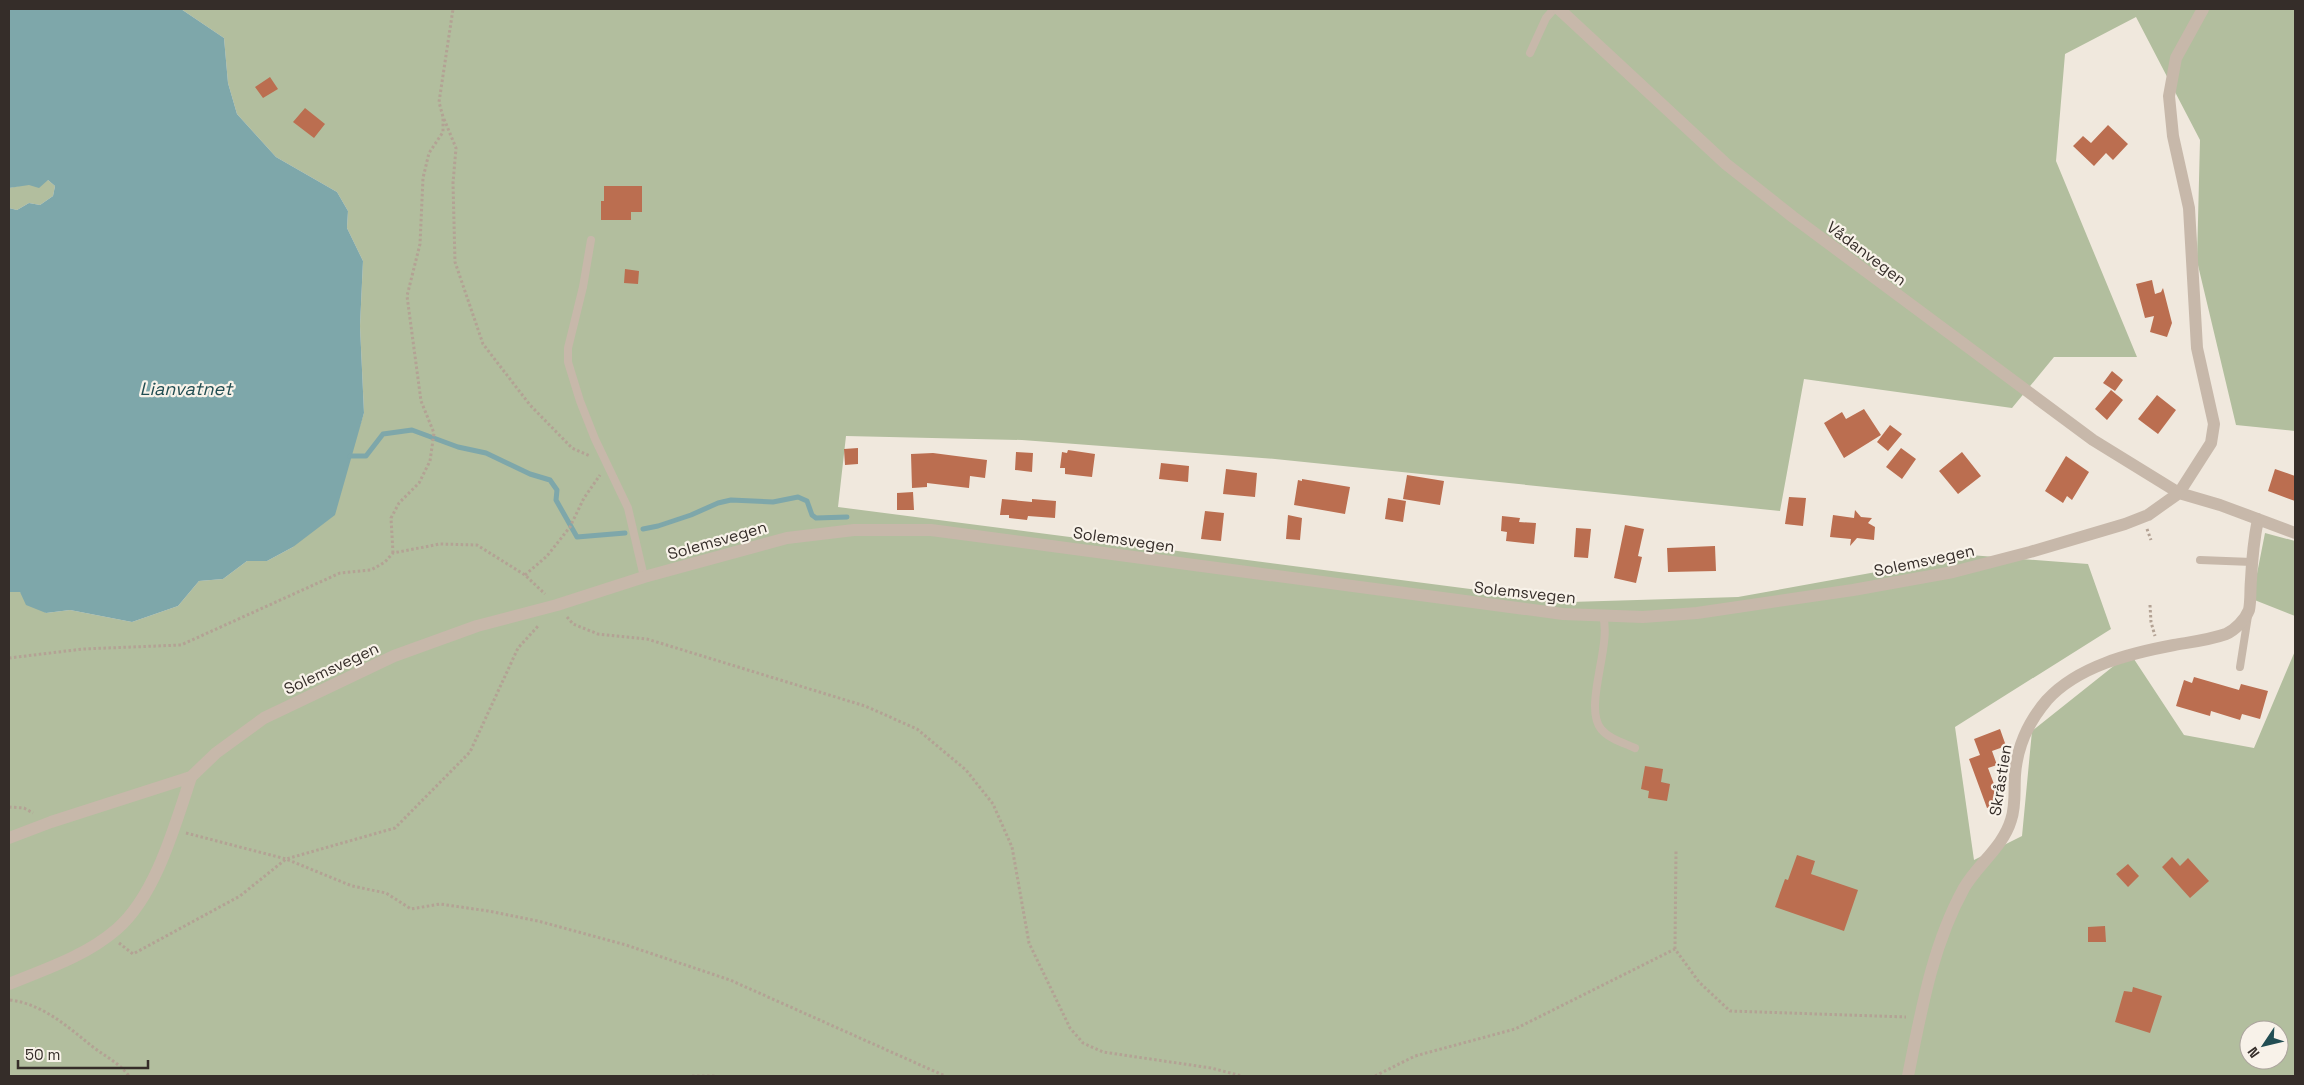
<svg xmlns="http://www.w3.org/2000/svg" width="2304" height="1085" font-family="'Space Grotesk',sans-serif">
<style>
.green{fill:#b2be9e;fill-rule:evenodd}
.water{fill:#7ea7aa}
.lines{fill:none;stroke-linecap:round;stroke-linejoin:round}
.stream{stroke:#7ea7aa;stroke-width:5}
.building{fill:#bb6e50}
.path{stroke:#b3a294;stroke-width:3;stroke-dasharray:2.5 2.5;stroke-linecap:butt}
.service{stroke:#c7b8aa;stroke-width:8}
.minor{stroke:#c7b8aa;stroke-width:12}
.labels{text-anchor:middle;stroke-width:4.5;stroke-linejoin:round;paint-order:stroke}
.street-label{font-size:16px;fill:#352d29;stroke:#f8f2e9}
.water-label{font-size:18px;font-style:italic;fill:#224e53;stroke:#f8f2e9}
</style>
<rect width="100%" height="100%" fill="#f0e8dd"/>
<path class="green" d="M181,9h2114v422l-59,-6 -39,-164 3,-121 -64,-123 -71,37 -9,107 81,196h-83l-42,51 -208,-29 -24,132 -505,-52 -253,-19 -176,-4 -8,71 732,95 168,-5 232,-42 118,9 23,65 -156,98 19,133 48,-24 10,-105 98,-78 54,82 70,13 41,-97v425h-2286v-484h11l26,21 24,-3 62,12 46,-16 21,-25 24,-2 24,-18h20l26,-14 57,-91 14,-43 -4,-87 3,-65 -16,-33 1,-17 -11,-19 -61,-35 -39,-43 -9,-31 -4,-45zM2249,1030h30v30h-30z
M48,180l7,6 -2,10 -13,9 -11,-2 -12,7 -8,-2v-20z
M2265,533l30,8v75l-43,-17z"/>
<path class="water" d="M9,9h172l43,29 4,45 9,31 39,43 61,35 11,19 -1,17 16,33 -3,65 4,87 -29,102 -42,32 -26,14h-20l-24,18 -24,2 -21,25 -46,16 -62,-12 -24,3 -20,-8 -6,-13h-11v-384l8,2 12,-7 11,2 13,-9 2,-10 -7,-6 -9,8 -10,-3 -20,3z"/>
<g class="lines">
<path class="stream" d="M350,456h16l17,-22 29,-4 46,17 28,6 44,21 20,6 7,10 -1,10 21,37 48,-4
M643,529l15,-3 33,-11 27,-12 13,-3 42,2 25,-5 9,4 5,14 4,3 31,-1"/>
</g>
<path class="building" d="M270,77l8,12 -15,9 -8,-11z
M305,108l20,16 -11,14 -21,-16z
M2108,125l20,19 -15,16 -7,-7 -12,13 -21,-20 10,-10 8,7z
M604,186h38v26h-11v8h-30v-19h3z
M625,269l14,2 -1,13 -14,-1z
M2152,280l3,14 6,-2 2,-4 9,35 -5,14 -17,-5 4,-16 -9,2 -9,-34z
M2112,371l11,9 -8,11 -12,-8z
M2111,390l12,10 -16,20 -12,-11z
M2157,395l19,15 -18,24 -20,-15z
M1864,409l17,26 -37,23 -20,-35 18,-11 4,7z
M1890,425l12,9 -14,17 -11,-9z
M858,448v16l-13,1 -1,-16z
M1901,448l15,11 -14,20 -16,-12z
M1068,450l27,4 -3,23 -27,-3v-6h-5l2,-16 5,1z
M1016,452l17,1 -1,19 -17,-2z
M1962,452l19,24 -23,18 -19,-23z
M933,453l54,7 -2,18 -15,-2 -1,12 -42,-5v4l-15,1 -1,-34z
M2066,456l23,16 -17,28 -5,-4 -4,7 -18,-12z
M1161,463l28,3 -1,16 -29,-3z
M1226,469l31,4 -2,24 -32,-3z
M2275,469l20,7v25l-27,-10z
M1407,475l37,6 -4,24 -37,-6z
M1302,479l48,8 -5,27 -51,-9 4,-25 4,1z
M913,492l1,18h-17v-17z
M1789,497l17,1 -3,28 -18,-2z
M1388,498l18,3 -3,21 -18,-3z
M1002,499l30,3v-3l24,2 -1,17 -27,-2 -1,4 -18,-2v-3h-9z
M1855,510l6,7 11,1 -4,5 7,4 -1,13 -17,-2 -7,8 1,-7 -21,-2 3,-22 21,3z
M1205,511l19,2 -3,28 -20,-2z
M1288,515l14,3 -2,22 -14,-1z
M1502,516l18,2 -1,4 17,1 -2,21 -28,-3 1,-9 -6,-1z
M1625,525l19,4 -6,27 4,1 -6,26 -22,-5z
M1576,528l15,1 -3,29 -14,-1z
M1715,546l1,25 -48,1 -1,-24z
M2194,677l45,13 2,-6 27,7 -8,28 -18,-5 -2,6 -29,-9 -1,5 -34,-10 8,-26 8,3z
M2000,729l6,17 -14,5 5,14 -9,3 13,35 -14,5 -18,-49 11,-4 -6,-16z
M1645,766l18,3 -2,13 9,2 -3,17 -19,-3 1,-7 -8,-2z
M1797,855l18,6 -4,13 47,16 -14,41 -69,-24 10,-28 3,1z
M2172,857l8,9 8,-8 21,23 -19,17 -28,-31z
M2128,864l11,12 -11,11 -12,-13z
M2105,926l1,16h-18v-15z
M2133,987l29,9 -12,37 -35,-11 9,-31 8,1z"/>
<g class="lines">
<path class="path" d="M444,119l12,29 -3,35 2,79 28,82 47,61 42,43 18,8
M2147,529l4,11
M393,553l-2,-35 8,-15 20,-20 11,-22 4,-28 -13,-32 -14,-105 13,-52 3,-66 6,-25 14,-21v-15l-4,-15 14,-93
M525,575l22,-19 23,-29 14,-29 16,-23
M2150,605l1,17 4,14
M567,617l6,7 25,10 49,5 218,67 52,23 49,41 27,34 19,43 17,96 41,85 13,15 20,9 108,16 31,8
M9,658l74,-9 98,-4 159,-72 31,-3 14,-8 8,-9 47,-9 37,1 48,30 20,19
M9,807l15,1 9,5
M186,833l100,26 66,27 34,7 25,16 29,-5 48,7 50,10 88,24 104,35 215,96
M119,943l14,11 107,-58 46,-37 109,-31 75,-76 48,-104 21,-23
M1675,949l1,-99
M10,1000c33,4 58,27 83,47 13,10 25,15 36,29
M692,1076h24
M1375,1076l40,-20 100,-27 160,-80 24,33 31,29 176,6"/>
<path class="service" d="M1530,53l16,-35 8,-9
M591,240l-8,47 -15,61v14l12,39 15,38 33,69 16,69
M2200,560l52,2
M1603,616c9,30 -20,90 -2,113 8,10 23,14 34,19
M2240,667l8,-51"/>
<path class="minor" d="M1559,9l167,155 67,53 300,223 86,53 41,12 75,28
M9,838l42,-16 140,-45 25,-24 48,-35 130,-62 83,-30 80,-21 87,-28 143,-39 67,-8h77l632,84 80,3 54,-4 156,-23 100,-18 77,-20 95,-28 23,-9 31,-22 32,-50 3,-19 -17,-76 -8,-140 -16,-72 -4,-40 7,-38 27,-49
M9,984c37,-15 77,-28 108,-55 39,-34 58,-104 74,-152
M1908,1076c13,-64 24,-130 56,-188 14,-24 39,-41 47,-68 5,-14 3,-30 4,-45 2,-28 14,-54 32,-75 31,-34 84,-47 127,-55 17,-3 35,-5 52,-11 9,-4 19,-14 23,-24 2,-9 1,-21 2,-30 1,-21 3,-41 7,-61"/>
</g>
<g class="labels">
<g class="street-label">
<text transform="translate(1867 253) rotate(37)" y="6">Vådanvegen</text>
<text transform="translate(1124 539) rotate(8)" y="6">Solemsvegen</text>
<text transform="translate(717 540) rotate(-16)" y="6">Solemsvegen</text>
<text transform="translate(1924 560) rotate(-12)" y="6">Solemsvegen</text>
<text transform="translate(1525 592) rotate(6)" y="6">Solemsvegen</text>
<text transform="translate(331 668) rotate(-25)" y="6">Solemsvegen</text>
<text transform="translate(2000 780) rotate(-81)" y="6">Skråstien</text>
</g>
<g class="water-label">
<text x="186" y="395">Lianvatnet</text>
</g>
</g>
<rect width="2304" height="1085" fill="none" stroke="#352d29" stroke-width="20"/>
<g transform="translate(2264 1045) rotate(235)"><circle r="24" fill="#f8f2e9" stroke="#aaa39c"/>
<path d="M0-4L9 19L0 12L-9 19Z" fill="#224e53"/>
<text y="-8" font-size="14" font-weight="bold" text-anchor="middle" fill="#352d29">N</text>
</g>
<path d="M18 1060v8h130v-8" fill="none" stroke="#352d29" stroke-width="2.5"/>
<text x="25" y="1060" font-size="15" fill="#352d29" stroke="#f8f2e9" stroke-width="4" paint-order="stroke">50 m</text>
</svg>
